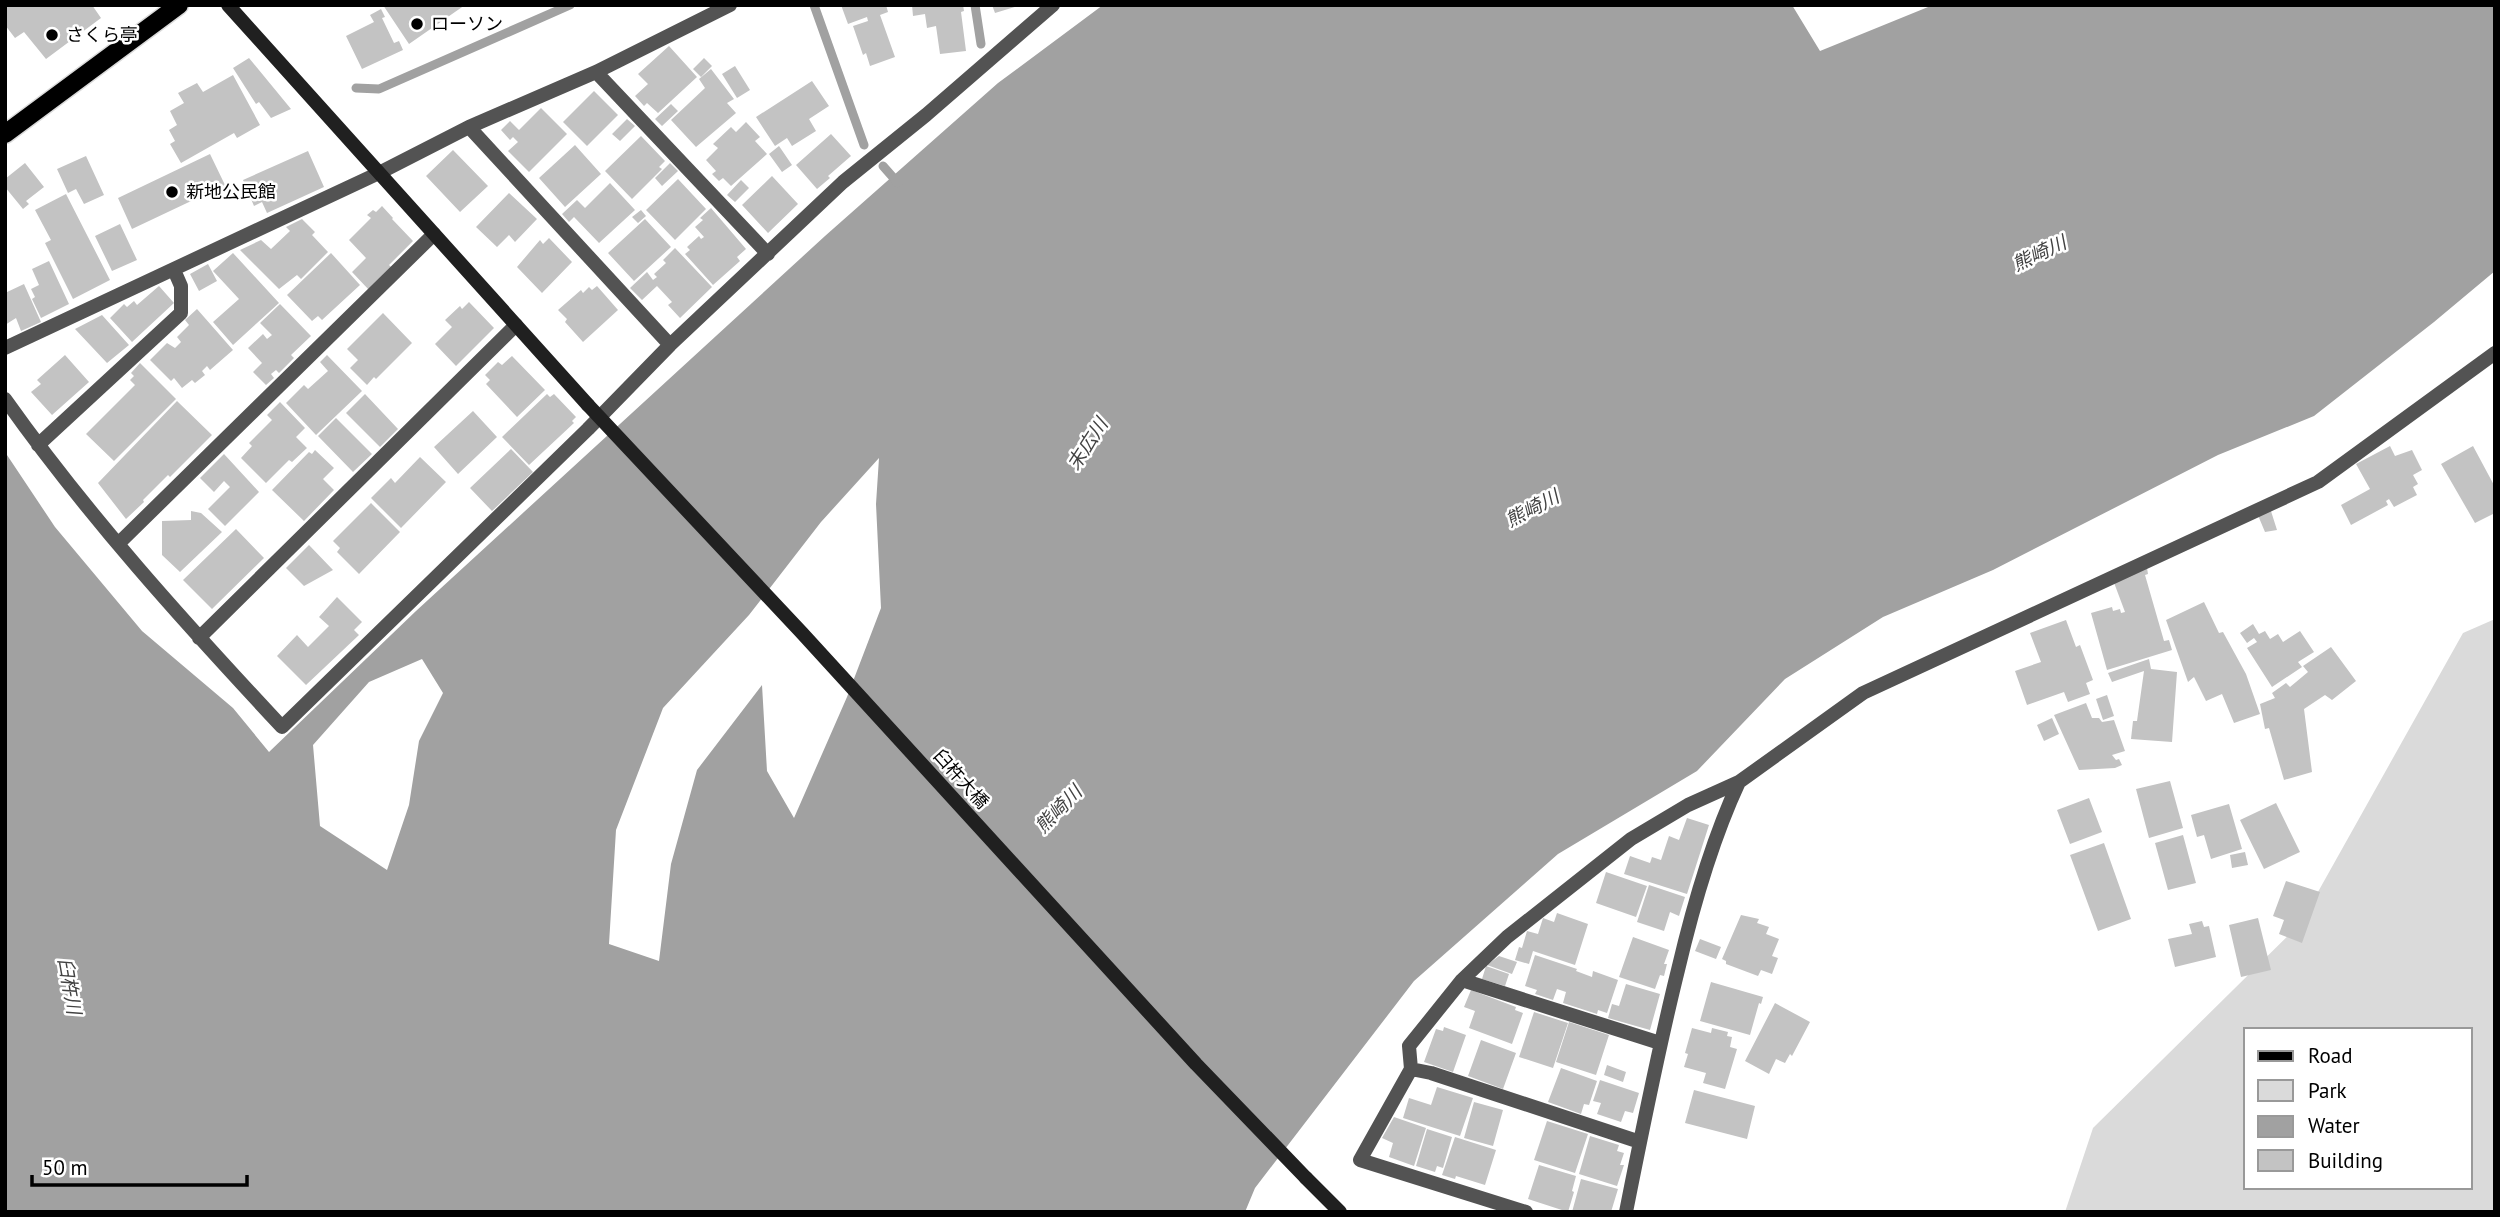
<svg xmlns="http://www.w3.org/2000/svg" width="2500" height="1217" font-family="'PT Sans','Noto Sans JP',sans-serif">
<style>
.green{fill:#dadada;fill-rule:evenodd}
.water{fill:#a1a1a1;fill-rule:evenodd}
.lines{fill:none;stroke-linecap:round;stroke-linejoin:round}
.stream{stroke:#a1a1a1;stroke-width:9}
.building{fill:#c3c3c3}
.primary-casing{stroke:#dbdbdb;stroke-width:21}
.street{stroke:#535353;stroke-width:14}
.secondary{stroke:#202020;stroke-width:14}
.primary{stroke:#000;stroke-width:18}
.secondary-bridge{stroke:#202020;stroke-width:14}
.poi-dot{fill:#000;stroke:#fff;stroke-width:2.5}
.labels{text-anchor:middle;stroke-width:5;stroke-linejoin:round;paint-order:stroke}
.poi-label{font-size:18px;fill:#000;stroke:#fff;text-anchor:start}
.street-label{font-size:18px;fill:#000;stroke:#fff}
.water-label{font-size:19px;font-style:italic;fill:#424242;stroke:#fff}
</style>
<rect width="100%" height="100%" fill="#fff"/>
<path class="green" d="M2495,619v593h-430l28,-84 207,-204 163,-291zM2246,1030h224v157h-224z"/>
<path class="water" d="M1103,5h689l28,46 113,-46h562v266l-61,51 -120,94 -96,39 -225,115 -110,47 -98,62 -88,92 -139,83 -144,127 -159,207 -10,24h-1240v-760l50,75 87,104 91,77 36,44 147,-141 409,-375 173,-153zM879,458l-3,46 5,104 -34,89 -53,121 -27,-47 -5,-86 -65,85 -26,94 -12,97 -50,-17 7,-114 47,-122 86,-93 72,-93zM422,659l21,34 -24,48 -10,64 -22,65 -67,-44 -7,-81 56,-63z"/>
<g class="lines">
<path class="stream" d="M814,5l50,140
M975,5l6,39
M356,88l23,1 191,-84
M883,166l15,17"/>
</g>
<path class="building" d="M5,5h87l9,13 -55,41 -22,-27 -9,6 -10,-13z
M383,5h82l-56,39z
M841,5h45l2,7 -8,3 15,42 -25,9 -4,-13 -3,2 -10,-29 15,-5 -1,-4 -19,7z
M912,5h51l1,6 -3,1 5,39 -26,3 -4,-28 -9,2 -2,-14 -12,2z
M992,5h26v1l-23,7z
M381,9l4,8 -3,1 12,25 5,-2 4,9 -41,19 -16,-33 28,-14 -4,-7z
M669,46l28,31 -39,36 -11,-10 -3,3 -9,-10 13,-12 -10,-10z
M249,58l42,51 -20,9 -12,-16 -3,2 -23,-36z
M704,58l8,8 -11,11 -8,-8z
M735,66l15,24 -13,8 -15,-24z
M711,69l23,30 -7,4 9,10 -40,34 -25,-27 34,-32 -6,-9z
M233,75l27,50 -23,13 -3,-5 -53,30 -11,-19 5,-3 -6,-11 8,-5 -7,-14 14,-8 -6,-10 19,-10 6,9z
M812,81l17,25 -20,13 7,12 -24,15 -5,-8 -12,8 -19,-29z
M594,91l24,24 -31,31 -24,-24z
M671,104l7,7 -16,15 -7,-7z
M541,108l26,26 -38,38 -21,-21 10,-9 -5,-5 -3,3 -9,-10 9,-9 9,9z
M627,119l8,7 -15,15 -8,-7z
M746,122l14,15 -5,4 12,13 -36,32 -8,-8 -4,3 -7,-7 4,-3 -10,-11 12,-12 -5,-4 18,-17 5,5z
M831,134l20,22 -23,20 2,2 -13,11 -21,-24z
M641,136l24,25 -6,6 3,2 -30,30 -27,-28z
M575,145l26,29 -36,33 -26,-29z
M779,146l13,19 -10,7 -13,-18z
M453,150l35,36 -28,26 -34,-36z
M308,151l16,36 -57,26 -5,-11 -8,4 -11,-26z
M210,154l15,31 -93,44 -14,-31z
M86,156l18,39 -20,9 -8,-15 -8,4 -11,-24z
M25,163l19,24 -18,14 3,3 -6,5 -18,-22v-8z
M670,163l8,8 -16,15 -7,-8z
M772,176l26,28 -30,29 -26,-28z
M678,179l28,30 -31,31 -29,-30z
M741,180l8,8 -14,14 -8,-7z
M610,183l25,27 -36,33 -25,-26 -5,5 -7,-8 15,-14 8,8z
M509,193l28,26 -22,23 -6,-7 -12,12 -21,-20z
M66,194l44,86 -37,19 -28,-56 6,-3 -16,-30z
M382,206l11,12 -1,1 21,22 -24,24 3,3 -23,22 -17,-18 14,-14 -17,-18 22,-22 -4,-3 6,-5 3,2z
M711,208l35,41 -9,8 3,4 -27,24 -28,-31 5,-4 -3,-3 12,-11 2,3 3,-2 -9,-10 8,-7 -3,-2z
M641,210l5,6 -8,7 -6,-6z
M302,219l13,13 -3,3 16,17 -27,27 -4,-4 -18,14 -39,-39 21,-10 10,9 19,-18 -4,-4z
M645,219l26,28 -37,34 -26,-28z
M120,224l17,36 -25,11 -17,-35z
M549,238l23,24 -30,31 -25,-26 23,-27 3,4z
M675,248l37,39 -32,31 -12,-13 4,-3 -15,-16 -15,14 -12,-12 17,-16 6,8 4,-3 -3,-3 12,-11 -3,-3z
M233,253l46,50 -46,42 -20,-23 26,-23 -26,-28z
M331,253l29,32 -38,35 -4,-4 -6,5 -25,-26z
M49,261l20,43 -28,14 -9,-19 3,-2 -4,-8 8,-4 -7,-16z
M208,264l9,17 -18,10 -9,-17z
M24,284l17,38 -20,9 -5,-13 -11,7v-32z
M159,286l15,17 -42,39 -22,-24 14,-14 3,3 7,-6 3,4z
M597,286l21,24 -35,32 -18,-20 2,-3 -9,-9 23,-20 2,3 6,-6 3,3z
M469,302l25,26 -38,38 -21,-22 17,-17 -7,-7 15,-14 2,3z
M280,304l31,32 -20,19 3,3 -15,15 -3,-3 -5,4 3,4 -8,7 -13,-13 9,-9 -14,-15 15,-14 4,5 5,-4 -12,-12z
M197,309l36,41 -23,20 -3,-4 -5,5 3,4 -10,8 -3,-3 -10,8 -8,-10 -3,3 -21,-21 17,-17 8,5 6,-6 -4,-5 12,-12 -4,-5z
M383,313l29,30 -36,36 -2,-2 -7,8 -17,-17 8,-8 -11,-11z
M102,315l27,30 -22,18 -32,-34z
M65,355l24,27 -37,33 -21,-23 10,-8 -4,-4z
M327,355l35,36 -46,44 -30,-32 18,-18 4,4 20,-18 -8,-9z
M512,356l33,34 -28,27 -31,-33 4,-4 -5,-5 13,-13 4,3z
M140,363l36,36 -62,62 -28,-27 49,-49 -5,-5 4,-4 -3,-3z
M365,394l33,35 -18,18 -34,-34z
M547,394l3,3 4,-3 22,23 -4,4 2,2 -45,42 -27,-28z
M177,401l35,34 -42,42 -2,-2 -25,25 1,2 -18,17 -28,-36z
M280,402l25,26 -9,9 11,11 -15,14 -3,-2 -23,23 -25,-25 11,-12 -3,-3 23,-23 -5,-5z
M473,411l24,26 -39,37 -24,-27z
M336,418l36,36 -19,18 -35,-36z
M2390,446l5,10 17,-6 10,20 -9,5 5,9 -5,3 4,8 -23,12 -5,-8 -3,2 2,4 -37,20 -10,-20 29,-16 -14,-25z
M2473,446l22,41v26l-20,10 -34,-59z
M511,449l22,23 -41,39 -22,-23z
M315,450l19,18 -11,11 11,11 -30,31 -32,-31 37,-38 3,2z
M224,454l35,38 -34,34 -17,-17 22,-22 -6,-6 -10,11 -14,-14z
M420,457l26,25 -45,46 -30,-30 20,-20 4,5z
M371,503l29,29 -41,42 -22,-22 3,-4 -7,-7z
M2270,508l7,22 -12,2 -8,-19z
M191,511l10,2 21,19 -42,40 -18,-17v-34l29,-1z
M236,529l28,29 -52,51 -29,-29z
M309,545l24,25 -29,16 -18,-18z
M2147,568l1,6 -3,1 19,66 5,-1 3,10 -65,20 -16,-57 21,-6 1,4 7,-2 1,4 4,-1 -12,-32z
M337,597l25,25 -8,8 5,5 -53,50 -29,-29 20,-21 11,12 21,-21 -10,-9z
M2204,602l15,31 4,-1 23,42 14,40 -26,9 -12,-29 -16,7 -12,-24 -6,5 -22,-62z
M2066,620l10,27 4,-2 13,35 -7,3 4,11 -22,8 -4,-10 -37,13 -12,-34 26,-9 -11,-29z
M2253,624l6,10 6,-3 5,8 8,-5 5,8 17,-11 14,21 -16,10 4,5 -30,20 -25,-39 10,-6 -3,-4 -7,5 -7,-10z
M2331,647l25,34 -24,19 -7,-5 -21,14 8,63 -28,8 -15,-52 -4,1 -5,-25 15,-6 -3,-5 14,-10 4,4 18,-15 -5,-6z
M2149,659l2,10 26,3 -5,70 -41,-3 2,-18h4l7,-50 -32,11 -4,-9z
M2107,695l7,21 -11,4 -7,-21z
M2086,703l6,15h7l3,4 12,-2 11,31 -13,4 4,5 3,-1 3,6 -7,3 -36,2 -25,-55z
M2052,718l7,16 -15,7 -7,-16z
M2170,781l13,47 -34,10 -13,-49z
M2089,798l13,34 -32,12 -13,-34z
M2276,803l24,49 -36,17 -24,-49z
M2229,804l13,45 -31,10 -7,-24 -7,2 -6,-22z
M1687,818l22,7 -22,69 -63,-20 6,-18 20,7 2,-6 9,3 8,-24 10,4z
M2183,835l13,48 -28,7 -13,-47z
M2104,843l27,76 -33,12 -28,-76z
M2245,852l3,13 -16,3 -2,-13z
M1606,872l41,14 -11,31 -40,-14z
M2286,881l34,11 -18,51 -23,-9 5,-14 -11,-4z
M1649,885l36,12 -6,19 -9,-4 -6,19 -27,-9z
M1557,913l31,11 -13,41 -42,-14 -4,13 -14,-4 4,-13 3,1 5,-17 11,3 5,-16 11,4z
M1741,915l18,4 -2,4 12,4 -3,7 13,5 -7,17 6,2 -6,16 -11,-4 -3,6 -32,-12v-3l-4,-2z
M2258,918l13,52 -30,7 -12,-52z
M2202,921l2,6 5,-1 7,31 -41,10 -7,-28 24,-5 -3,-10z
M1633,937l36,13 -5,14h3l-3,12 -4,-1 -5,14 -36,-12z
M1700,939l21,8 -5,12 -21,-8z
M1535,955l42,14 -1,2 16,6 1,-6 25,9 -11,33 -9,-3 -1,4 -34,-11 3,-11 -9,-3 -4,11 -18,-6 2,-4 -12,-4z
M1499,956l18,6 -5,12 -25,-9z
M1486,966l23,8 -4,12 -23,-7z
M1711,982l52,15 -2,7 -2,-1 -9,32 -50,-14z
M1626,984l34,10 -10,36 -42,-12 4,-14 7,2z
M1471,990l45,17 -1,3 8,3 -11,31 -43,-16 6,-17 -11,-4z
M1775,1003l35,19 -18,34 -2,-2 -5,9 -9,-4 -7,15 -24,-13z
M1534,1012l34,11 -15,45 -34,-11z
M1569,1022l40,13 -13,40 -40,-13z
M1444,1027l22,8 -13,37 -29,-10 12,-33 7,2z
M1692,1028l19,5 1,-5 16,4 -1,4 5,1 -2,10 7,2 -12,40 -22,-6 3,-10 -22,-6 4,-13 -3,-1z
M1481,1040l35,13 -13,36 -35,-13z
M1607,1065l19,7 -3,10 -19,-7z
M1561,1068l36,13 -8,24 -5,-1 -3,10 -33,-12z
M1600,1080l39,13 -6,20 -8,-2 -4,11 -24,-8 4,-11 -8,-2z
M1437,1087l36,11 -13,38 -57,-18 6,-20 22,7z
M1694,1090l61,16 -8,33 -62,-16z
M1474,1102l29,8 -10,36 -29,-8z
M1394,1117l32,11 -12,38 -25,-9 4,-14 -11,-5z
M1547,1121l41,13 -13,39 -41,-13z
M1427,1129l25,8 -9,31 -6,-2 -2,6 -19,-6z
M1590,1136l29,9 -2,6 7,2 -4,12h4l-7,21 -38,-12z
M1455,1137l41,13 -11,35 -29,-9 -1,3 -13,-4z
M1539,1165l37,11 -4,15 2,1 -6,20 -40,-13z
M1581,1179l37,10 -7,23h-39z"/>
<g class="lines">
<g class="primary-casing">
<path id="primary" d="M5,134l174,-129"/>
</g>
<path class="street" d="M596,72l172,182
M469,127l201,218
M5,348l374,-175 90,-46 127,-55 134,-67
M5,399c83,117 179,223 277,328l306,-298 82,-84 173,-163 83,-67 127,-110
M38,445l143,-132v-27l-7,-16
M118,544l316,-310
M199,638l317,-313
M1462,980l198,63
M1411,1069l20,4 209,69
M1526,1212l-166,-52 51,-91 -2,-23 53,-66 45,-43 124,-98 57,-34 51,-23 124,-89 455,-211 177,-129
M1626,1212c16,-81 32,-162 52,-242 15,-64 33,-128 61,-188"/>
<path class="secondary" d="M228,5l360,400
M1306,1178l34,34"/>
<use href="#primary" class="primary"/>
<path class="secondary-bridge" d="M588,405l214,228 394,431 110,114"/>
</g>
<g class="poi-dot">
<circle cx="417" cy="24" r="7"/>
<circle cx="52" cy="35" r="7"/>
<circle cx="172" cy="192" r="7"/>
</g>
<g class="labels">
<g class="poi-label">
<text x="431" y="30">ローソン</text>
<text x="66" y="41">さくら亭</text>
<text x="186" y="198">新地公民館</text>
</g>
<g class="street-label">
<text transform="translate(961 779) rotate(48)" y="6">臼杵大橋</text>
</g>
<g class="water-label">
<text transform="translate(2039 253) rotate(-25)" y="7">熊崎川</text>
<text transform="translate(1087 444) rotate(-57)" y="7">末広川</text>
<text transform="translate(1532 508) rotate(-28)" y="7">熊崎川</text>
<text transform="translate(1058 809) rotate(-46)" y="7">熊崎川</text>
<text transform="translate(70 986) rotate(80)" y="7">臼杵川</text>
</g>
</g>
<rect width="2500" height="1217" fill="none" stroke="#000000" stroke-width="14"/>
<rect x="2244" y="1028" width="228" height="161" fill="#ffffff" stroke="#999999" stroke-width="2"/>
<rect x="2258" y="1051" width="35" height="10" fill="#000000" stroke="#999999" stroke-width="2"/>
<text x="2308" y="1063" font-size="21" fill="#000000">Road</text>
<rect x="2258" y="1080" width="35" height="21" fill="#dadada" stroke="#999999" stroke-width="2"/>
<text x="2308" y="1098" font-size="21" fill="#000000">Park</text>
<rect x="2258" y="1116" width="35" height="21" fill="#a1a1a1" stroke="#999999" stroke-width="2"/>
<text x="2308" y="1133" font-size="21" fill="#000000">Water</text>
<rect x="2258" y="1150" width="35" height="21" fill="#c3c3c3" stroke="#999999" stroke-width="2"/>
<text x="2308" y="1168" font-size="21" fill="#000000">Building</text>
<path d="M32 1175v10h215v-10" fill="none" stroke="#000000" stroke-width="3.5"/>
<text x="42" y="1175" font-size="21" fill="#000000" stroke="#ffffff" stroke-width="5" paint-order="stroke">50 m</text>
</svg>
